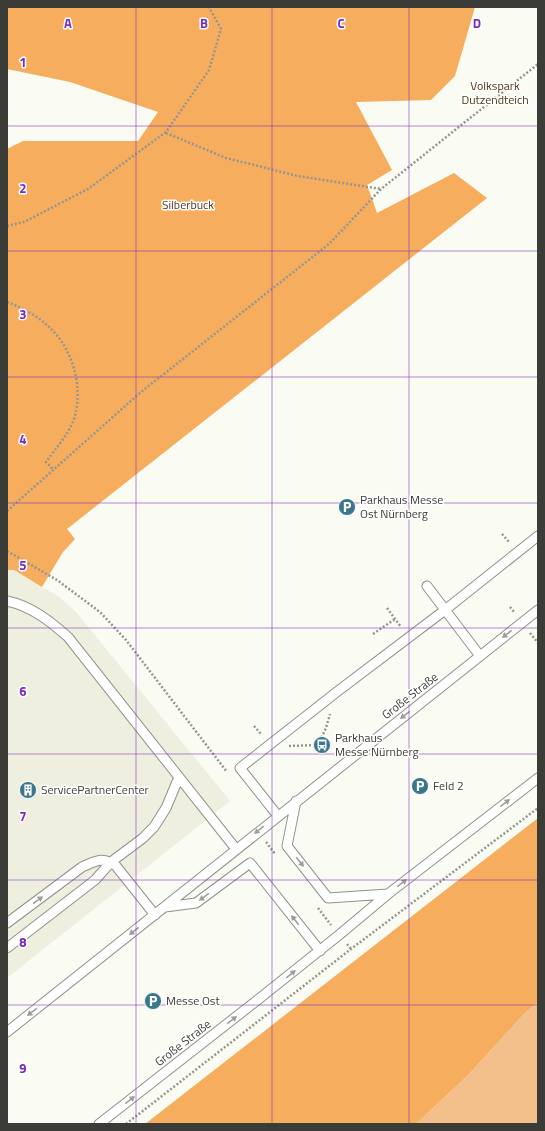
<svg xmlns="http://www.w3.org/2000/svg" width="545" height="1131" font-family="'Titillium Web',sans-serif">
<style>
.built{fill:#eeefdf}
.green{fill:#f3bf8a}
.forest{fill:#f6ad5d}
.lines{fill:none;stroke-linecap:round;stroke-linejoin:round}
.lane-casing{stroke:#91928a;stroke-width:11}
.path{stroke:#969690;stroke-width:2.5;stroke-dasharray:2 2;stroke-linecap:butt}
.lane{stroke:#fff;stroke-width:9}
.oneway{fill:#9d9d9c}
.grid{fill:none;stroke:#7b2cbf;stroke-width:1;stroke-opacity:0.55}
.labels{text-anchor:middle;stroke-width:3;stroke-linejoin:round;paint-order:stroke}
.park-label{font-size:12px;fill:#533514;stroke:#fff}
.poi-label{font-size:12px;fill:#3b3b38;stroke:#fff;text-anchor:start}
.street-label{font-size:12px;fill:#3b3b38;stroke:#fff}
.grid-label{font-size:13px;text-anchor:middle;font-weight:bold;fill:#7b2cbf;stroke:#fff;stroke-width:3;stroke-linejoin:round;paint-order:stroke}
</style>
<rect width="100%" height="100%" fill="#fafbf2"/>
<path class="built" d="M7,570h7l28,17 17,10 17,15 154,189 -223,177z"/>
<path class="green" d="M538,1002v122h-122l52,-49 57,-62z"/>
<path class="forest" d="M7,7h468l-20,69 -24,24 -75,2 36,68 -25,15 10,28 77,-40 33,25 -420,331 8,10 -12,13 -21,35 -28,-17h-7v-421l16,-8h115l20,-29 -88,-30 -63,-13z
M538,818v184l-13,11 -57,62 -52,49h-271z"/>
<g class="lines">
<g class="lane-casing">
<path id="lane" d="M427,586l53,70
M7,601c24,5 43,20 61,36l168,212
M296,801l-9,45 41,52 60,-4
M278,816l-38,-48 98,-77 107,-81 93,-74
M165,907l31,-4 54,-40 70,88
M7,923l75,-56c14,-6 21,-11 34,-1l39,49
M7,948l88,-68 16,-18 32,-24 11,-11 12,-19 13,-31
M7,1032l531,-422
M99,1124l161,-126 79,-63 49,-41 150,-116"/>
</g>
<path class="path" d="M166,133l60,25 72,18 83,13
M7,226l17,-4 64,-33 78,-57 43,-62 12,-41 -12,-22
M7,302c38,14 64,39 70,81 1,12 1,24 -3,36 -6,16 -18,29 -28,43l8,8
M7,511l134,-119 188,-148 52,-55 157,-125
M502,534l8,9
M7,551l50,29 43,32 26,28 101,132
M510,607l5,6
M387,608l14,19
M530,633l8,10
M373,634l22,-15
M254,726l7,8
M289,746l27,-1c8,-9 11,-20 14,-31
M266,842l9,12
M318,908l13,17
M347,944l4,5
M126,1124l225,-175 187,-141"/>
<use href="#lane" class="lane"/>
</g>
<defs><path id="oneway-solid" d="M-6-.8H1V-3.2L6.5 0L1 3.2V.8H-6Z"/></defs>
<g class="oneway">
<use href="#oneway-solid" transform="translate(507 634) rotate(142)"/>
<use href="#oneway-solid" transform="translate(405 715) rotate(142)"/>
<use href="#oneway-solid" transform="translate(505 803) rotate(-38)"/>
<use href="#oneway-solid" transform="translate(259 830) rotate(141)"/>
<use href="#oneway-solid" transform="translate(300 862) rotate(52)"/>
<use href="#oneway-solid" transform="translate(402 883) rotate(-38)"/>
<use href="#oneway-solid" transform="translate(204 897) rotate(144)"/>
<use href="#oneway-solid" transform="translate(38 900) rotate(-36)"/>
<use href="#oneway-solid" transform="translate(295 920) rotate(-128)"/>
<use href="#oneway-solid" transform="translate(134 931) rotate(142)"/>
<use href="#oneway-solid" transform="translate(291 974) rotate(-39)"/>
<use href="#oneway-solid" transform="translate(32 1012) rotate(142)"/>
<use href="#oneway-solid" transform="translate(232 1020) rotate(-38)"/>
<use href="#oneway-solid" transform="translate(130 1100) rotate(-38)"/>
</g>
<path class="grid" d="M136,7v1117M272,7v1117M409,7v1117M7,126h531M7,251h531M7,377h531M7,503h531M7,628h531M7,754h531M7,880h531M7,1005h531"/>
<defs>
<g id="parking-disc" transform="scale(0.9)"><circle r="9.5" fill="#3a778d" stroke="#fff"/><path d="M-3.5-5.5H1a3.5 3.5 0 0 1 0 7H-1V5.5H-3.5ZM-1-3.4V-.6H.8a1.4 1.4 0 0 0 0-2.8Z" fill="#fff"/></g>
<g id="bus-disc" transform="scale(0.9)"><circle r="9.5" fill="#3a778d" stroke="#fff"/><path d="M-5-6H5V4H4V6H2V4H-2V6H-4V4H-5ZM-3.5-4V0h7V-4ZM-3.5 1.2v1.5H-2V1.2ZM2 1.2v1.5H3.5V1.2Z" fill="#fff"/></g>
<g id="building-disc" transform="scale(0.9)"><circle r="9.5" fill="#3a778d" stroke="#fff"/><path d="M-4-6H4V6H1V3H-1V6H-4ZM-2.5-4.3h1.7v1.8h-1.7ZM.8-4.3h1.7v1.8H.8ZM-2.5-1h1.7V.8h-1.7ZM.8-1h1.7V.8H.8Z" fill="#fff"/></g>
</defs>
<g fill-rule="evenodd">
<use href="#parking-disc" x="347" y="507"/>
<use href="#bus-disc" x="322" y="745"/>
<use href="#parking-disc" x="420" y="786"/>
<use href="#building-disc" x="28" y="790"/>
<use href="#parking-disc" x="153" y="1001"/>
</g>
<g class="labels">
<g class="park-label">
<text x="495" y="90">Volkspark<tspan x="495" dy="14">Dutzendteich</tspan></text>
<text x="188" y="209">Silberbuck</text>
</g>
<g class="poi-label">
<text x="360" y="504">Parkhaus Messe<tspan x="360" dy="14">Ost Nürnberg</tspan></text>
<text x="335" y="742">Parkhaus<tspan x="335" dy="14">Messe Nürnberg</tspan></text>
<text x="433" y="790">Feld 2</text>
<text x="41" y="794">ServicePartnerCenter</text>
<text x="166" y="1005">Messe Ost</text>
</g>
<g class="street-label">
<text transform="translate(410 696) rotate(-38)" y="4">Große Straße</text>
<text transform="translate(183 1043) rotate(-38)" y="4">Große Straße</text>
</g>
</g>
<g class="grid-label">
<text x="68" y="28">A</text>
<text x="204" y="28">B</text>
<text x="341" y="28">C</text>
<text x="477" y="28">D</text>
<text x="23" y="67">1</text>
<text x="23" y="193">2</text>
<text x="23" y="319">3</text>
<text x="23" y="444">4</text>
<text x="23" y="570">5</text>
<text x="23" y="696">6</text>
<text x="23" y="821">7</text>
<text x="23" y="947">8</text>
<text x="23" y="1073">9</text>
</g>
<rect width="545" height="1131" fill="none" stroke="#3b3b38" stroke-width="16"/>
</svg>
